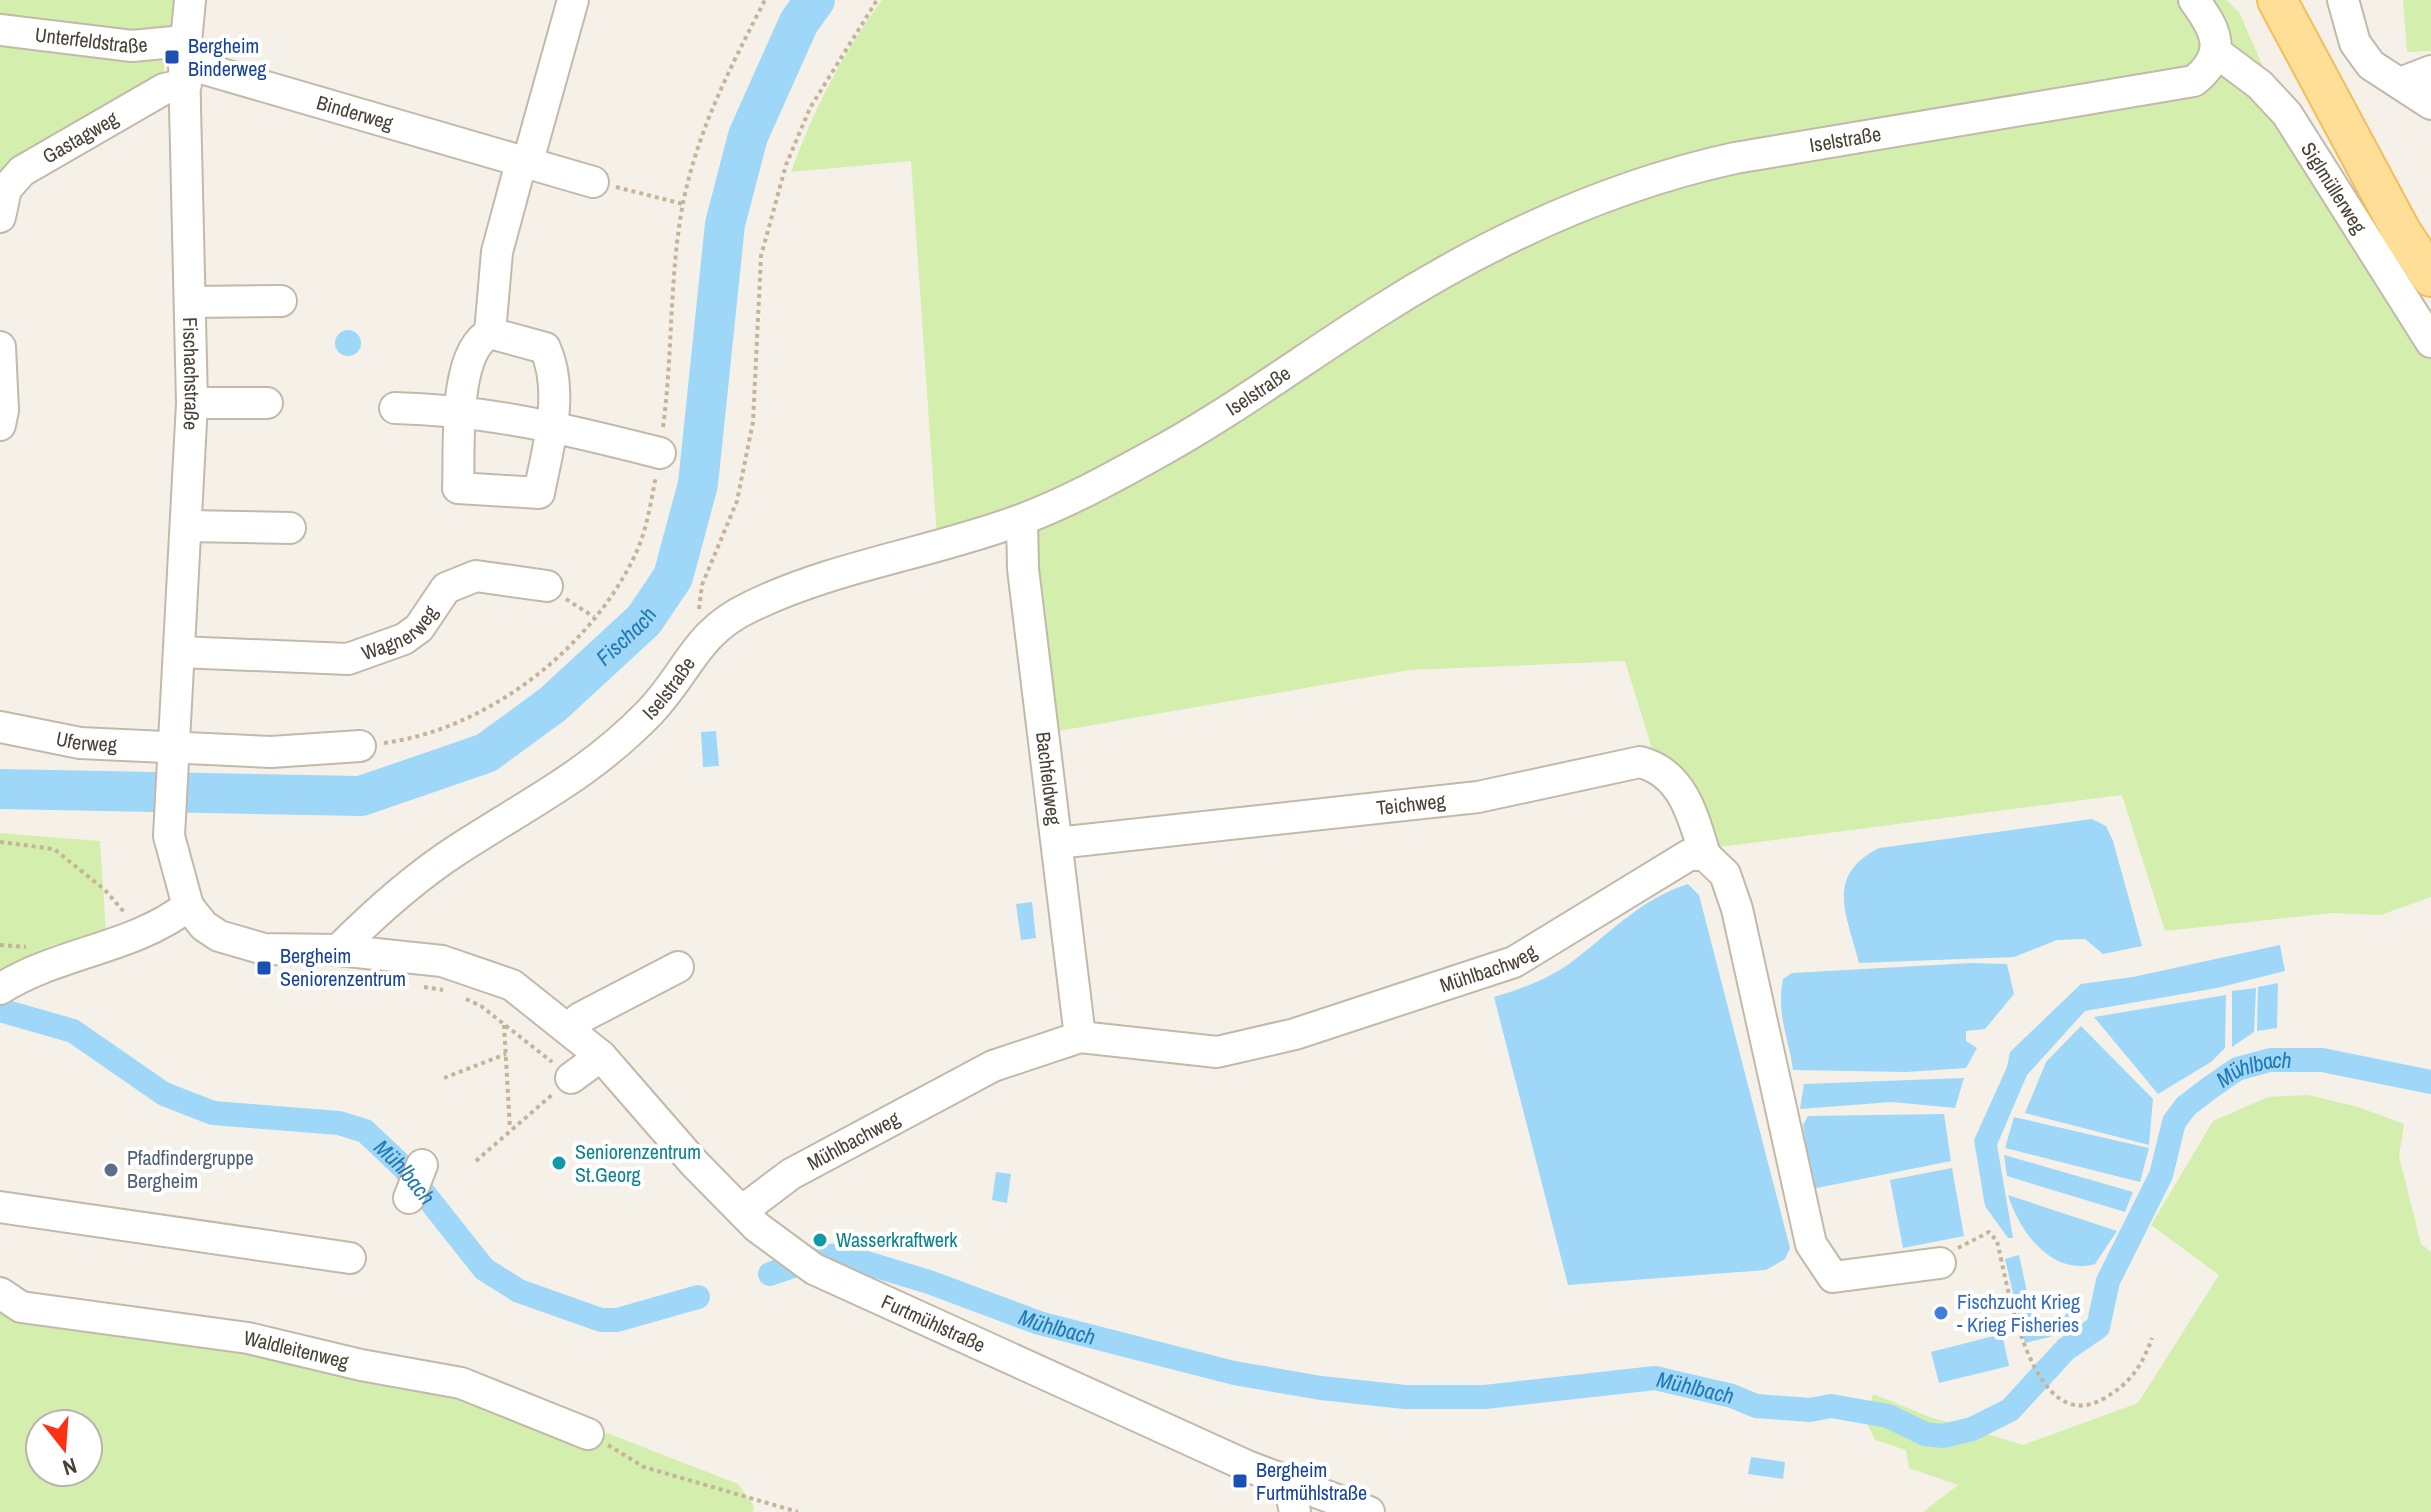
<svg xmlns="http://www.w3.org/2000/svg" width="2431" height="1512" font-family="'Archivo Narrow',sans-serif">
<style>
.green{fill:#d3eead;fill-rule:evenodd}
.water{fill:#9ed7f8}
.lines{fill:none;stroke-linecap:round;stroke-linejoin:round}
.canal{stroke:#9ed7f8;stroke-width:24}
.river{stroke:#9ed7f8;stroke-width:40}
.minor-casing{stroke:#c2b9a9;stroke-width:34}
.major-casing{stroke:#f1be5b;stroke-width:42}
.path{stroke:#c6b499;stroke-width:4;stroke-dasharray:4 4;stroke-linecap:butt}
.minor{stroke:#fff;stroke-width:30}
.major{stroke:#ffde98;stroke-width:38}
.transit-dot{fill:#1a4fb4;stroke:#fff;stroke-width:3}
.culture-dot{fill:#0f9aa8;stroke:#fff;stroke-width:3}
.service-dot{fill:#5c6f8a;stroke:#fff;stroke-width:3}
.shop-dot{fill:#3f7fe0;stroke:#fff;stroke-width:3}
.labels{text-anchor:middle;stroke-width:8;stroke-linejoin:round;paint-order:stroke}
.street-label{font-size:20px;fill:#4a4136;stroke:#fff}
.transit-label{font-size:20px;fill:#164399;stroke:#fff;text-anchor:start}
.culture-label{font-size:20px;fill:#0d838f;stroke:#fff;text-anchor:start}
.service-label{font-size:20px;fill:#4e5e75;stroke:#fff;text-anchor:start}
.shop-label{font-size:20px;fill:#366cbe;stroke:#fff;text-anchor:start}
.water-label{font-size:22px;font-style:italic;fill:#2079b1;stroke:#fff}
</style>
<rect width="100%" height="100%" fill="#f6f1e8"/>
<path class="green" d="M0,0h175l-13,81 -162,95z
M882,0h1345l12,12 49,112 143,210v563l-50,18 -49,-2 -167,18 -43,-136 -403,52 -66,-95 -28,-91 -216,9 -356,62 -24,-226 -92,31 -26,-376 -120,11c22,-62 52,-119 91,-172z
M2403,0h28v51l-24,1z
M0,833l100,8 6,92 -52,12 -54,31z
M2308,1095l50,12 46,17 -5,32 22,88 10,8v260h-508l35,-27 -49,-17 -3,-18 -31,-10 -9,-19 7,-27 57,23 93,28 115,-42 81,-128 -68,-50 62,-104 55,-24z
M0,1302l236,38 225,47 127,62 19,-16 131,51 16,22 -1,6h-753zM40,1424h48v48h-48z"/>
<path class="water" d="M335 343a13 13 0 1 1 26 0a13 13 0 1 1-26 0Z
M716,731l3,35 -16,1 -2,-35z
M2092,819l14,7 7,15 29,105 -39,8 -18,-15 -28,1 -43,17 -155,6c-12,-48 -35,-87 20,-115z
M1688,884l11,11 91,353 -5,11 -19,11 -198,15 -74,-288c26,-8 52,-17 75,-33 39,-29 71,-65 119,-80z
M1032,902l4,36 -15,2 -5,-36z
M2280,945l5,26 -68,17 -132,23 -58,64 -30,70 16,93h-5l-23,-32 -11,-66 33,-73 3,-15 71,-68 52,-7z
M1971,963l36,1 7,30 -29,35 -19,2v10l11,7 -11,20 -60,4 -113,-2c-4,-31 -17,-56 -10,-91l9,-6z
M2278,983l-1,45 -20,3 1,-44z
M2256,988l-2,44 -22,15v-56z
M2226,995l-1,53 -14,14 -53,32 -64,-77z
M2081,1026l72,73 -4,46 -124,-32 21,-51z
M1964,1078l-9,30 -63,-6 -92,7 4,-25z
M1944,1114l7,47 -139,28 -9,-64 5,-9z
M2014,1117l135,31 -9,34 -135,-34z
M2004,1155l129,37 -8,20 -118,-36z
M1952,1168l12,68 -61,12 -13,-68z
M996,1172l15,2 -4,29 -15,-3z
M2008,1195l109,36 -22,33c-43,12 -75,-31 -87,-69z
M2019,1255l16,74 22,-5 13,-14 -5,23 -40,10 -20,-84z
M2002,1334l7,32 -70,17 -8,-31z
M1751,1457l34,5 -2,17 -35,-5z"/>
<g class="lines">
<g class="canal">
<path id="s1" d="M0,1010l73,21 91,63 49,19 126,10 26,8 39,37 80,101 35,22 82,29h16l81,-23"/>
<path id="s2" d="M770,1274l49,-17 21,-2 89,27 110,41 195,50 87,15 84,9h80l170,-19 77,18 24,10 54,4 21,-4 57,10 37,18 18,2 29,-7 38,-19 56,-61 32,-22 10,-46 53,-106 13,-53 12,-16 25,-19 26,-18 33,-9h52l109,22"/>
</g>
<path class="river" id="s3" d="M0,789l361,7 125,-43 67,-49 91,-84 29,-43 25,-93 27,-260 23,-88 51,-114 16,-22"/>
<g class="minor-casing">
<g id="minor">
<path id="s4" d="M190,0l-6,63 8,340 -23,433 19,70 16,20 15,10 45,13 74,1 104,11 70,24 89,71 93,107 63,64 57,42 433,197 122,46"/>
<path d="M2343,0l12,43 16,22 60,39"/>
<path id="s5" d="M0,30l132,16 52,-5"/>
<path id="s6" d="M2216,52l44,33 27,29 144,228"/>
<path id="s7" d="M184,63l409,119"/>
<path d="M2400,83l31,-12"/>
<path d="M528,161l45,-161"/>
<path id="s8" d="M0,217l6,-28 16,-18 142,-82 22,-5"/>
<path d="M190,302l91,-1"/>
<path d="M490,333c-38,20 -30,116 -32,155l81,5c9,-46 26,-101 6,-145l-55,-15 7,-81 25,-93"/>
<path d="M0,347l3,63 -3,15"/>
<path d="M192,403h75"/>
<path d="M395,408c93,2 175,22 265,45"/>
<path id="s9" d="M1022,520l1,49 57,468"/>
<path d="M186,526l104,2"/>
<path id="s10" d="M179,652l169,7 56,-20 15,-11 27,-40 30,-12 71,10"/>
<path id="s11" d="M0,727l80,16 191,9 89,-6"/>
<path id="s12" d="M1057,843l421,-46 162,-35c43,11 53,54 65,93"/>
<path id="s13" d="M338,950c37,-37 76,-72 119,-100 72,-47 131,-74 193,-138 39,-41 45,-79 100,-105 86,-42 183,-54 273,-88 43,-16 85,-39 125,-61 80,-43 152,-97 228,-145 111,-71 231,-127 359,-155l459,-77c34,-28 23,-50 0,-81"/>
<path d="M0,989c58,-37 133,-40 188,-83"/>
<path d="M568,1029l12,-11 98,-51"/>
<path d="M571,1078l30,-22"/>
<path d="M409,1198l13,-33"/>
<path d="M0,1207l350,51"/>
<path id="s14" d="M742,1211l49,-37 202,-108 87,-29 137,15 78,-18 219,-72 175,-107h16l20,19 12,35 74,335 22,33 107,-14"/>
<path id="s15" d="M0,1293l21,14 227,31 113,27 100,18 127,51"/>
<path d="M1295,1512l-4,-18 4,-12"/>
</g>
</g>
<g class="major-casing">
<path id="major" d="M2277,0l124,231 30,46"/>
</g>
<path class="path" d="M616,187l67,17
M663,427c10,-74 6,-150 20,-224 15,-74 48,-137 82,-203
M566,599l28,18
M699,609l3,-24 35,-84 16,-79 8,-166 25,-91 24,-57 67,-108
M384,743c104,-14 208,-95 252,-190 11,-24 15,-52 20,-77
M0,842l54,7 51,41 19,22
M0,945l26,2
M325,978l43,4
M424,987l19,3
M466,999l15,7 71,56
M504,1025l6,104
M444,1078l62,-24
M476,1161l78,-68
M1958,1248l31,-16 8,9c10,41 34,198 106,158 27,-15 39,-33 49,-61
M608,1445l36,22 154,45"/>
<use href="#minor" class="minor"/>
<use href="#major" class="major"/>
</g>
<g class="transit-dot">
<rect x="164" y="49" width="16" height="16" rx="4"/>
<rect x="256" y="960" width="16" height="16" rx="4"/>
<rect x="1232" y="1473" width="16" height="16" rx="4"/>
</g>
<g class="culture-dot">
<circle cx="559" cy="1163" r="8"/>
<circle cx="820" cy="1240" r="8"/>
</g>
<circle class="service-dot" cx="111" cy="1170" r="8"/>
<circle class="shop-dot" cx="1941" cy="1313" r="8"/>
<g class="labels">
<g class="street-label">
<text dy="7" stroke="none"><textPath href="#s5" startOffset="92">Unterfeldstraße</textPath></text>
<text dy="7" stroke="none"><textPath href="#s7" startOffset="178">Binderweg</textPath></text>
<text dy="7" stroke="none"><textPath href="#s8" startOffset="120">Gastagweg</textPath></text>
<text dy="7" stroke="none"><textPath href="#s13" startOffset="1742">Iselstraße</textPath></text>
<text dy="7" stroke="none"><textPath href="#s6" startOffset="182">Siglmüllerweg</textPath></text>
<text dy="7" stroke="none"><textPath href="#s4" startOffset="374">Fischachstraße</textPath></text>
<text dy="7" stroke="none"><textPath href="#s13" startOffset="1096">Iselstraße</textPath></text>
<text dy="7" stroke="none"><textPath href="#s10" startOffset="228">Wagnerweg</textPath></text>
<text dy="7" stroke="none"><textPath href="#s13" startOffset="424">Iselstraße</textPath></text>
<text dy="7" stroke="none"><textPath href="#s11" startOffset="88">Uferweg</textPath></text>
<text dy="7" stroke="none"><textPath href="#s9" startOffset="260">Bachfeldweg</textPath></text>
<text dy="7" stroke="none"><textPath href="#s12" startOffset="356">Teichweg</textPath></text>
<text dy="7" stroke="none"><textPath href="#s14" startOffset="804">Mühlbachweg</textPath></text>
<text dy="7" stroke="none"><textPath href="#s14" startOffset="132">Mühlbachweg</textPath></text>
<text dy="7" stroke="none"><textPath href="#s4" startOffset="1800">Furtmühlstraße</textPath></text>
<text dy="7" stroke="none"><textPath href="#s15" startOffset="304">Waldleitenweg</textPath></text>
</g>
<g class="transit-label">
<text x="188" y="53">Bergheim<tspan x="188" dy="23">Binderweg</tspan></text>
<text x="280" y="963">Bergheim<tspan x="280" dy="23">Seniorenzentrum</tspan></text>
<text x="1256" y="1477">Bergheim<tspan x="1256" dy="23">Furtmühlstraße</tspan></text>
</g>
<g class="culture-label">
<text x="575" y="1159">Seniorenzentrum<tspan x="575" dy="23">St.Georg</tspan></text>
<text x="836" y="1247">Wasserkraftwerk</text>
</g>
<g class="service-label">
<text x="127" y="1165">Pfadfindergruppe<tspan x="127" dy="23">Bergheim</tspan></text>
</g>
<g class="shop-label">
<text x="1957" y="1309">Fischzucht Krieg<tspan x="1957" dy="23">- Krieg Fisheries</tspan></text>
</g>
<g class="water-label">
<text dy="8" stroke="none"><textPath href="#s3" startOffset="676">Fischach</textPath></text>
<text dy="8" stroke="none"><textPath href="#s2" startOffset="1720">Mühlbach</textPath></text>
<text dy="8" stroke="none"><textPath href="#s1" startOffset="450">Mühlbach</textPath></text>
<text dy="8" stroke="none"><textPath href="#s2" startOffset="302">Mühlbach</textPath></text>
<text dy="8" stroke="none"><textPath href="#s2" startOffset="950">Mühlbach</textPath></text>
</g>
</g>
<g transform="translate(64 1448) rotate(163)"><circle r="38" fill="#ffffff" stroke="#b7b3af" stroke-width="2"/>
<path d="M0-6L14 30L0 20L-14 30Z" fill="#ff3016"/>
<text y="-12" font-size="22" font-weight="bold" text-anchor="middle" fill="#4a4136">N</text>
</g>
</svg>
